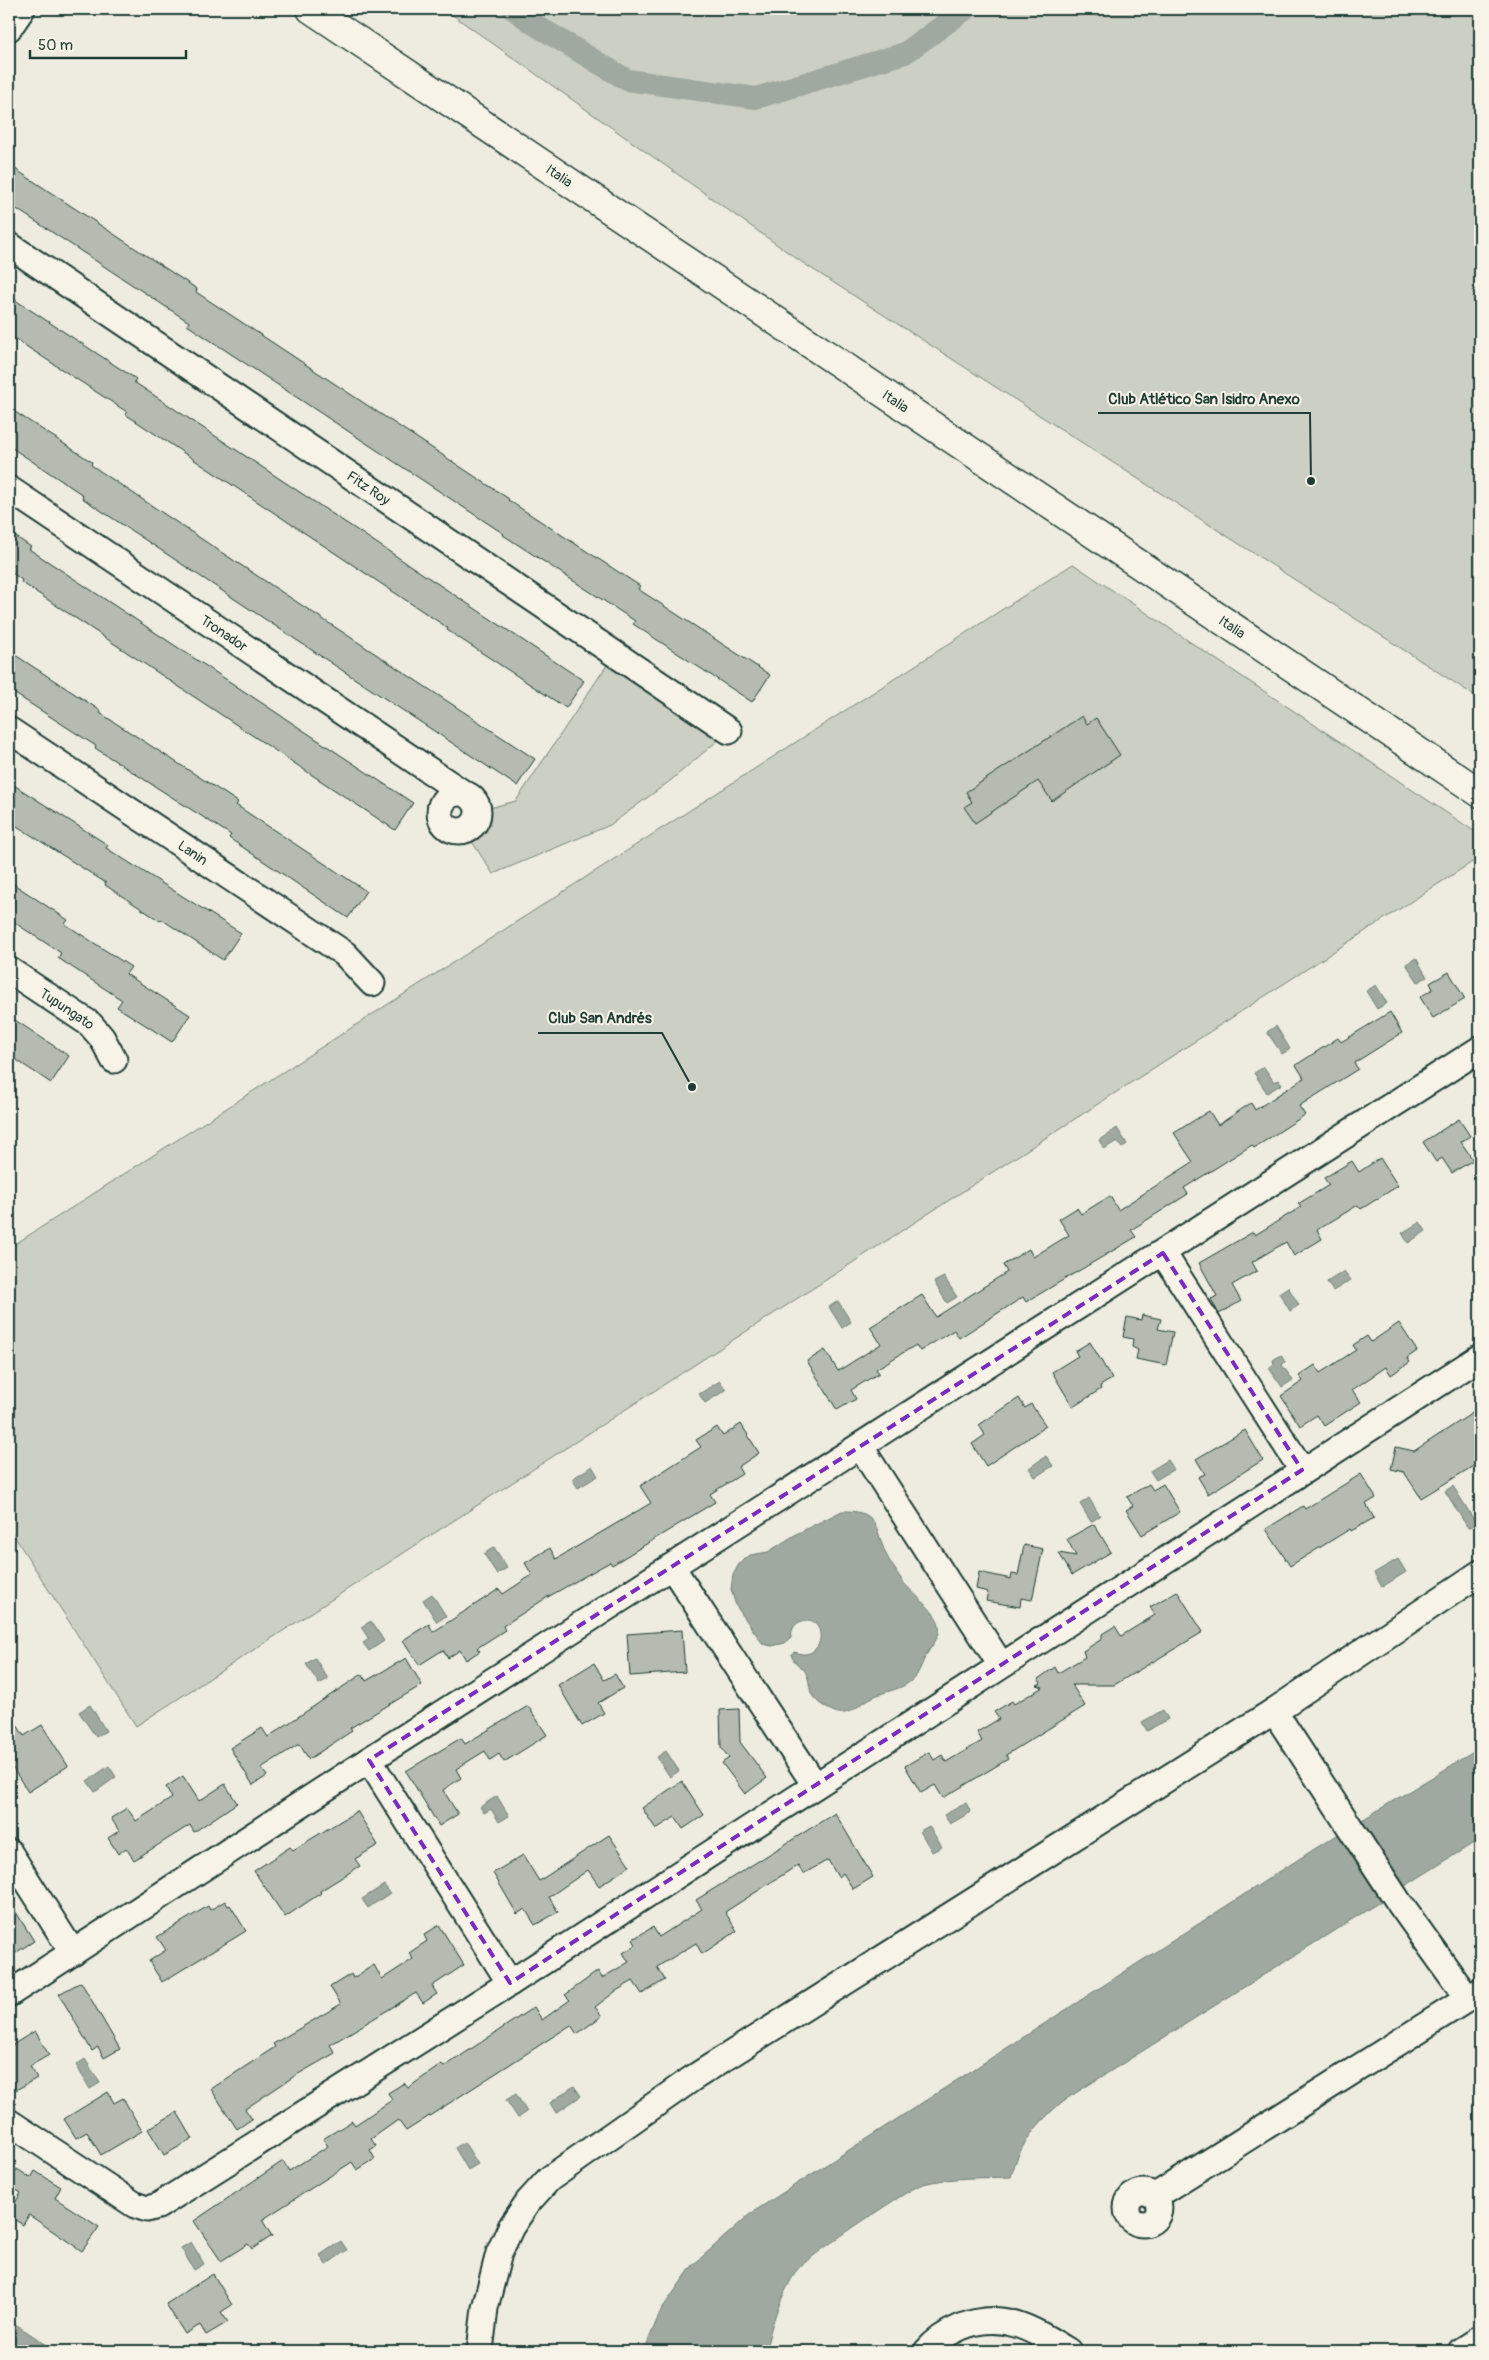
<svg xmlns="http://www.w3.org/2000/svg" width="1489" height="2360" font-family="Pangolin,sans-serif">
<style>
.green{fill:#cccfc4;stroke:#76867c}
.water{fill:#9fa99f;stroke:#6c7e74}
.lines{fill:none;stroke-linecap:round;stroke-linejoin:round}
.canal{stroke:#9fa99f;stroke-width:22}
.building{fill:#b5bbb0;stroke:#1f3d34}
.street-casing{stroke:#1f3d34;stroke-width:29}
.secondary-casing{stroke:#1f3d34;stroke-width:31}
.street{stroke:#f7f3e8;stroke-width:25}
.secondary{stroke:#f7f3e8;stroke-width:28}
.marked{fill:none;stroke:#7b2cbf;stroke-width:4;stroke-dasharray:10 6;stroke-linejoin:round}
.labels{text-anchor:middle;stroke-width:4;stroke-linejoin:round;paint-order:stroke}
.street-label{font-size:14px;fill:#1f3d34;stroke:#f7f3e8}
.leader{fill:none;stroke:#1f3d34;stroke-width:2}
.callout-dot{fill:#1f3d34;stroke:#f7f3e8;stroke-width:2}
.callout-label{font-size:15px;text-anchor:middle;font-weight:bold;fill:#1f3d34;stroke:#f7f3e8;stroke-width:4;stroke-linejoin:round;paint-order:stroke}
</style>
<rect width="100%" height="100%" fill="#eeece1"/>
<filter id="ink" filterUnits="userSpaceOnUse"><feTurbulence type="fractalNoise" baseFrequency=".02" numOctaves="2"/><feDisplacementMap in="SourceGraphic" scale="10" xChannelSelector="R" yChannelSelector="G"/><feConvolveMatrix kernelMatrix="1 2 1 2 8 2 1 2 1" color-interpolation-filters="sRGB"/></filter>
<g filter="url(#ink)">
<path class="green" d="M444,9h1036v690l-677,-436z
M1073,564l407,271v22l-1344,869 -127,-198v-280z
M615,653l114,78 -59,50 -60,44 -117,49 -28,-43 10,-8 3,-12 38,-10z"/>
<path class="water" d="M1416,958l11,19 -9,5 -12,-18z
M1376,985l11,18 -10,6 -11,-18z
M1276,1026l14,23 -8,5 -15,-22z
M1264,1067l10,15 5,-2 3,4 -15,9 -13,-20z
M1117,1128l10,16 -5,4 -5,-7 -13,8 -5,-9z
M1420,1222l6,9 -18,12 -6,-10z
M1344,1271l7,9 -18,11 -6,-9z
M944,1277l13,20 -10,6 -13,-21z
M1288,1287l11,18 -9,6 -11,-18z
M838,1301l13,21 -9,6 -13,-21z
M1281,1355l4,7 -3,3 11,15 -11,7 -13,-19 5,-4 -1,-4z
M720,1381l6,9 -21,13 -6,-9z
M1046,1456l7,10 -18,11 -6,-9z
M1168,1460l6,9 -18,11 -6,-9z
M592,1466l6,10 -20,12 -6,-9z
M1453,1486l23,37 -8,5 -23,-37z
M1089,1498l11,18 -9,6 -11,-18z
M842,1511c42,-1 31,21 47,49 5,7 9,15 14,22 10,12 34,30 36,43 2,11 -6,19 -11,27 -5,7 -7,17 -12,24 -12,15 -32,14 -47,23 -11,7 -21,18 -34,13 -8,-3 -21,-11 -24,-19 -2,-7 -2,-16 -6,-22 -5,-6 -12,-8 -14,-17l4,-2c20,9 32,-13 21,-29 -15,-5 -24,-1 -25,15l-6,5 -13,3 -9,-2 -27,-38 -5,-17 2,-14 6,-11 11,-9 18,-3 30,-19z
M494,1547l13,21 -10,6 -13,-20z
M1398,1559l8,13 -24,15 -8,-14z
M432,1594l14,22 -9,6 -14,-22z
M371,1621l13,20 -15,10 -6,-8 6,-4 -8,-12z
M315,1658l13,21 -9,5 -13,-20z
M90,1705l16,26 -10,6 -17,-25z
M1163,1710l5,9 -21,12 -5,-9z
M1480,1748v91l-417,262c-26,23 -43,41 -52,76 -29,1 -60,0 -88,7 -15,5 -117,74 -126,86 -16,25 -26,53 -31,81h-122l17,-41 32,-45 57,-51 566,-366z
M666,1751l13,20 -9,6 -13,-20z
M109,1766l7,11 -21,15 -8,-11z
M497,1796l12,20 -10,6 -8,-13 -7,4 -4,-6z
M966,1803l5,9 -21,12 -6,-9z
M929,1826l13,21 -10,5 -12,-21z
M384,1885l6,8 -22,15 -6,-9z
M85,2059l15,24 -10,6 -14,-24z
M574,2086l7,10 -25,17 -6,-10z
M516,2094l11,18 -9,6 -12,-18z
M464,2142l14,22 -10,6 -13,-22z
M341,2241l6,9 -21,15 -6,-10z
M191,2242l13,22 -10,6 -13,-22z
M9,2320l47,31h-47z"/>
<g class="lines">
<path class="canal" d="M513,9l19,14 95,57 129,18 149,-45 61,-44"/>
</g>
<path class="building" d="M9,165l188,124 -1,3 313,207 -1,1 132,86 -2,3 132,86 -18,27 -119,-78 2,-3 -132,-86 1,-1 -317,-209 2,-3 -180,-118z
M9,296l127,83 -2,3 450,299 -18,27 -119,-78 1,-2 -323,-214 2,-2 -118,-77z
M9,408l83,54 -1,3 127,85 317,209 -18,27 -435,-288 1,-3 -74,-49z
M9,532l22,15 -2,2 384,254 -18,27 -374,-248 1,-2 -13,-9z
M9,651l92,60 -1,2 138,89 -2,3 130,86 -18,27 -119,-80 2,-3 -136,-87 1,-2 -87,-56z
M1082,716l5,8 9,-6 24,37 -68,46 -14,-20 -63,42 -11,-16 8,-5 -6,-10z
M9,782l99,63 -2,3 135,85 -18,27 -62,-41 -1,2 -55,-36 1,-2 -97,-62z
M9,881l59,39 -3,4 66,43 -5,7 64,41 -18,27 -55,-35 5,-7 -64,-42 3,-5 -52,-34z
M1449,972l16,27 -32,19 -13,-21 13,-8 -3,-6z
M1390,1012l12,21 -48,30 4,6 -59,37 6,9 -51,33 -2,-3 -68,43 4,6 -57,36 5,7 -110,65 -3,-5 -64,41 -5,-8 -34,21 -4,-6 -40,24 3,4 -28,17 5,9 -19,11 -30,-49 18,-11 13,21 43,-27 -11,-17 52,-32 14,22 71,-45 -4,-7 26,-16 4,8 36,-22 -10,-16 18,-11 4,6 29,-18 8,14 75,-48 -19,-29 35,-22 9,14 33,-22 4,7 49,-32 -8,-13 42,-27 3,4z
M9,1016l60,40 -18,27 -42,-28z
M1459,1119l11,17 -9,6 12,18 -21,13 -10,-15 -6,4 -13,-20z
M1380,1158l18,28 -37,23 -3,-4 -41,25 5,9 -28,17 -8,-14 -34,20 5,9 -25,14 9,16 -22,13 -8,-15 6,-3 -18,-33 54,-31 2,3 46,-28 -3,-3 31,-19 -5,-7 28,-17 7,11z
M1142,1315l19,4 -3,10 15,3 -7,33 -30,-6 2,-9 -6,-3 1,-8 -10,-2 4,-20 14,3z
M1399,1323l18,28 -10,7 3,4 -19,13 -5,-8 -34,23 9,12 -37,24 -7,-11 -17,11 -19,-30 22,-15 -4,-5 16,-11 5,8 36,-23 -3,-5 14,-9 4,6z
M1090,1342l22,37 -12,7 1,3 -28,18 -21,-35 26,-16 -3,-5z
M1019,1398l6,10 6,-4 15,22 -60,40 -14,-22 13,-9 -6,-10z
M1480,1408v54l-59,36 -17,-26 -13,-3 5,-22 18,4z
M741,1424l18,29 -21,14 4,7 -32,20 5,8 -103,63 -2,-3 -64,36 -43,28 2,4 -28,18 3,3 -14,9 -6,-10 -12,8 -5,-8 -24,15 -16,-25 26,-16 4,8 66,-43 4,5 29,-19 -7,-12 25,-15 6,11 95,-56 -11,-17 61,-39 -5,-7 21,-13 6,9z
M1245,1430l18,30 -55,34 -10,-17 7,-3 -9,-15z
M1361,1474l15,24 -10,6 8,14 -23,13 -1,-2 -60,37 -24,-37 37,-23 2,3z
M1149,1484l4,6 10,-6 17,28 -38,23 -16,-25 7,-4 -6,-9z
M1094,1524l17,28 -39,23 -13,-22 17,3 -9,-17z
M1024,1545l19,4 -11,51 -11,-2 -1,9 -34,-6 2,-9 -12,-3 3,-17 32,7 1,-5 6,1z
M1177,1591l26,41 -89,53h-42l13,21 -79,49 2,4 -65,39 -8,-13 -14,8 -16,-27 24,-14 5,8 8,-5 4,7 36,-21 -5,-9 22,-13 -5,-7 18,-11 2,3 29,-17 -6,-2 4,-2 -3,-4 17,-12 3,6 27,-16 -2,-6 19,-12v-5l13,-8 6,10 34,-21 -5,-8z
M682,1630l3,42 -55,4 -3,-42z
M406,1658l16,27 -72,43 2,3 -43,28 -10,-15 -38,24 6,8 -14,9 -23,-37 32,-20 6,9 94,-63 4,7z
M594,1663l10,17 11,-6 8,14 -25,15 6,10 -22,13 -24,-41z
M528,1706l19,29 -43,27 -5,-8 -9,6 -5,-9 -29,18 5,9 -18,12 15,24 -19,12 -33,-55 55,-33 4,6z
M739,1709l1,33 27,36 -22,16 -23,-31 7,-5 -8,-11 -1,-37z
M9,1712l15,24 18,-11 26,41 -40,26 -19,-30z
M183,1776l16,25 26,-17 12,19 -43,29 -4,-7 -56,35 -8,-12 -8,6 -10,-16 11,-7 -8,-13 16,-10 9,13 36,-23 -6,-11z
M682,1781l22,34 -21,14 -8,-12 -19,12 -14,-21z
M357,1811l21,34 -23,14 5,7 -40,25 1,2 -36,24 -31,-46 36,-24 3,3z
M835,1813l38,64 -20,12 -10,-16 -5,4 -10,-17 -25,14 -5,-9 -73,47 12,19 -35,23 -6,-11 -39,24 8,13 -23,14 -9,-13 -17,10 -21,16 7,9 -25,18 -6,-9 -165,106 -8,-11 -27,19 5,7 -6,4 5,9 -18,11 -5,-8 -90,58 10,16 -20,13 -4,-5 -27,17 -27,-40 89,-60 6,10 39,-25 -5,-7 29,-18 3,4 37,-25 -4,-7 16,-10 4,5 34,-24 2,3 90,-60 8,13 28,-20 -5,-5 33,-24 4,7 27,-16 -6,-9 13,-8 -3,-6 20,-12 6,10 43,-28 -6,-9z
M609,1835l21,31 -31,20 -11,-16 -39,27 9,15 -23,13 -10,-16 -8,5 -24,-41 30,-18 16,26z
M9,1901l25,40 -25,16z
M225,1901l3,5 2,-1 16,26 -84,51 -13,-21 17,-11 -9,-13 51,-31 2,4z
M439,1925l25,40 -32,21 5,8 -14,9 -7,-10 -86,52 5,8 -42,24 -48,32 7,10 -15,10 -26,-40 64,-42 -2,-3 68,-40 -11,-17 21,-13 2,4 21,-13 8,14 31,-20 -4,-6 18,-12 -3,-6z
M81,1982l39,67 -16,9 -6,-11 -6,4 -33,-57z
M35,2031l14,24 -19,11 7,12 -28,16v-47z
M108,2092l6,11 9,-5 19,33 -41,24 -14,-23 -11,6 -12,-19z
M177,2112l16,27 -29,16 -16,-26z
M17,2169l14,9 4,-7 26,16 -6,11 44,29 -17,24 -53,-36 -6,10 -14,-9v-3l12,-20 -12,-8z
M213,2274l19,31 -11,7 7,10 -22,13 -6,-10 -15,9 -19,-30z"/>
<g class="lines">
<g class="street-casing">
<g id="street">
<path d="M9,28l13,-19"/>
<path id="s1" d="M9,245l720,486"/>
<path id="s2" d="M9,489l454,304"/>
<path id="s3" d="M9,730l336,224 27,29"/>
<circle cx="459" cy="812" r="19"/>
<path id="s4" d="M9,970l81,54 12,14 12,22"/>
<path d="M1163,1253l139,217"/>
<path d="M860,1446l141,219"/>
<path d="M672,1567l143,218"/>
<path d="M1274,1711l126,193 68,95"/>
<path d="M369,1760l141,223"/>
<path d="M9,1852l64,101"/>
<path d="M9,1994l360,-234 1111,-711"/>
<path d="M9,2122l126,83 12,4 11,-3 352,-223 970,-626"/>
<circle cx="1143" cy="2208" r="16"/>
<path d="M1155,2196l325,-205"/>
<path d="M480,2351l5,-43 14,-55 12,-26 17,-25 21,-23 144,-101 581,-367 206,-138"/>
<path d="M927,2351c9,-11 20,-18 34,-24 42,-17 71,2 107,24"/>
<path d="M1461,2351l19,-12"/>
</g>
</g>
<g class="secondary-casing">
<g id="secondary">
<path id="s5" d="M311,9l1169,784"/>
</g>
</g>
<use href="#street" class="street"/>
<use href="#secondary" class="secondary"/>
</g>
</g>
<path class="marked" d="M1163,1253l139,217 -792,513 -141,-223z"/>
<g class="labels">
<g class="street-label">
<text dy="5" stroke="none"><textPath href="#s5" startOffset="299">Italia</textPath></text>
<text dy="5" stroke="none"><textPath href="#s5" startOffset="704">Italia</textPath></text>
<text dy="5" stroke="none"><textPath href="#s1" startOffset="434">Fitz Roy</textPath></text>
<text dy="5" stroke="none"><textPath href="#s5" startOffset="1109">Italia</textPath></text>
<text dy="5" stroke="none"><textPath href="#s2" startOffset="259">Tronador</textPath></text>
<text dy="5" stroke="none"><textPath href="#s3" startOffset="221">Lanin</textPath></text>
<text dy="5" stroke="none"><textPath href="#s4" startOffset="70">Tupungato</textPath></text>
</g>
</g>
<path class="leader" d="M1311 481L1310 413H1098M692 1087L662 1033H538"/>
<g class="callout-dot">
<circle cx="1311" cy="481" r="5"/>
<circle cx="692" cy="1087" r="5"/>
</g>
<g class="callout-label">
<text x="1204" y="404">Club Atlético San Isidro Anexo</text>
<text x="600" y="1023">Club San Andrés</text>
</g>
<rect width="1489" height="2360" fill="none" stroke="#f7f3e8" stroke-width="30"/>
<rect x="15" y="15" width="1459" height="2330" fill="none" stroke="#1f3d34" stroke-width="2" filter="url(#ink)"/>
<path d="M30 50v8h156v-8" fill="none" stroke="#1f3d34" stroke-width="2.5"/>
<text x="38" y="50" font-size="15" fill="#1f3d34" stroke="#f7f3e8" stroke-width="4" paint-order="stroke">50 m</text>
</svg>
